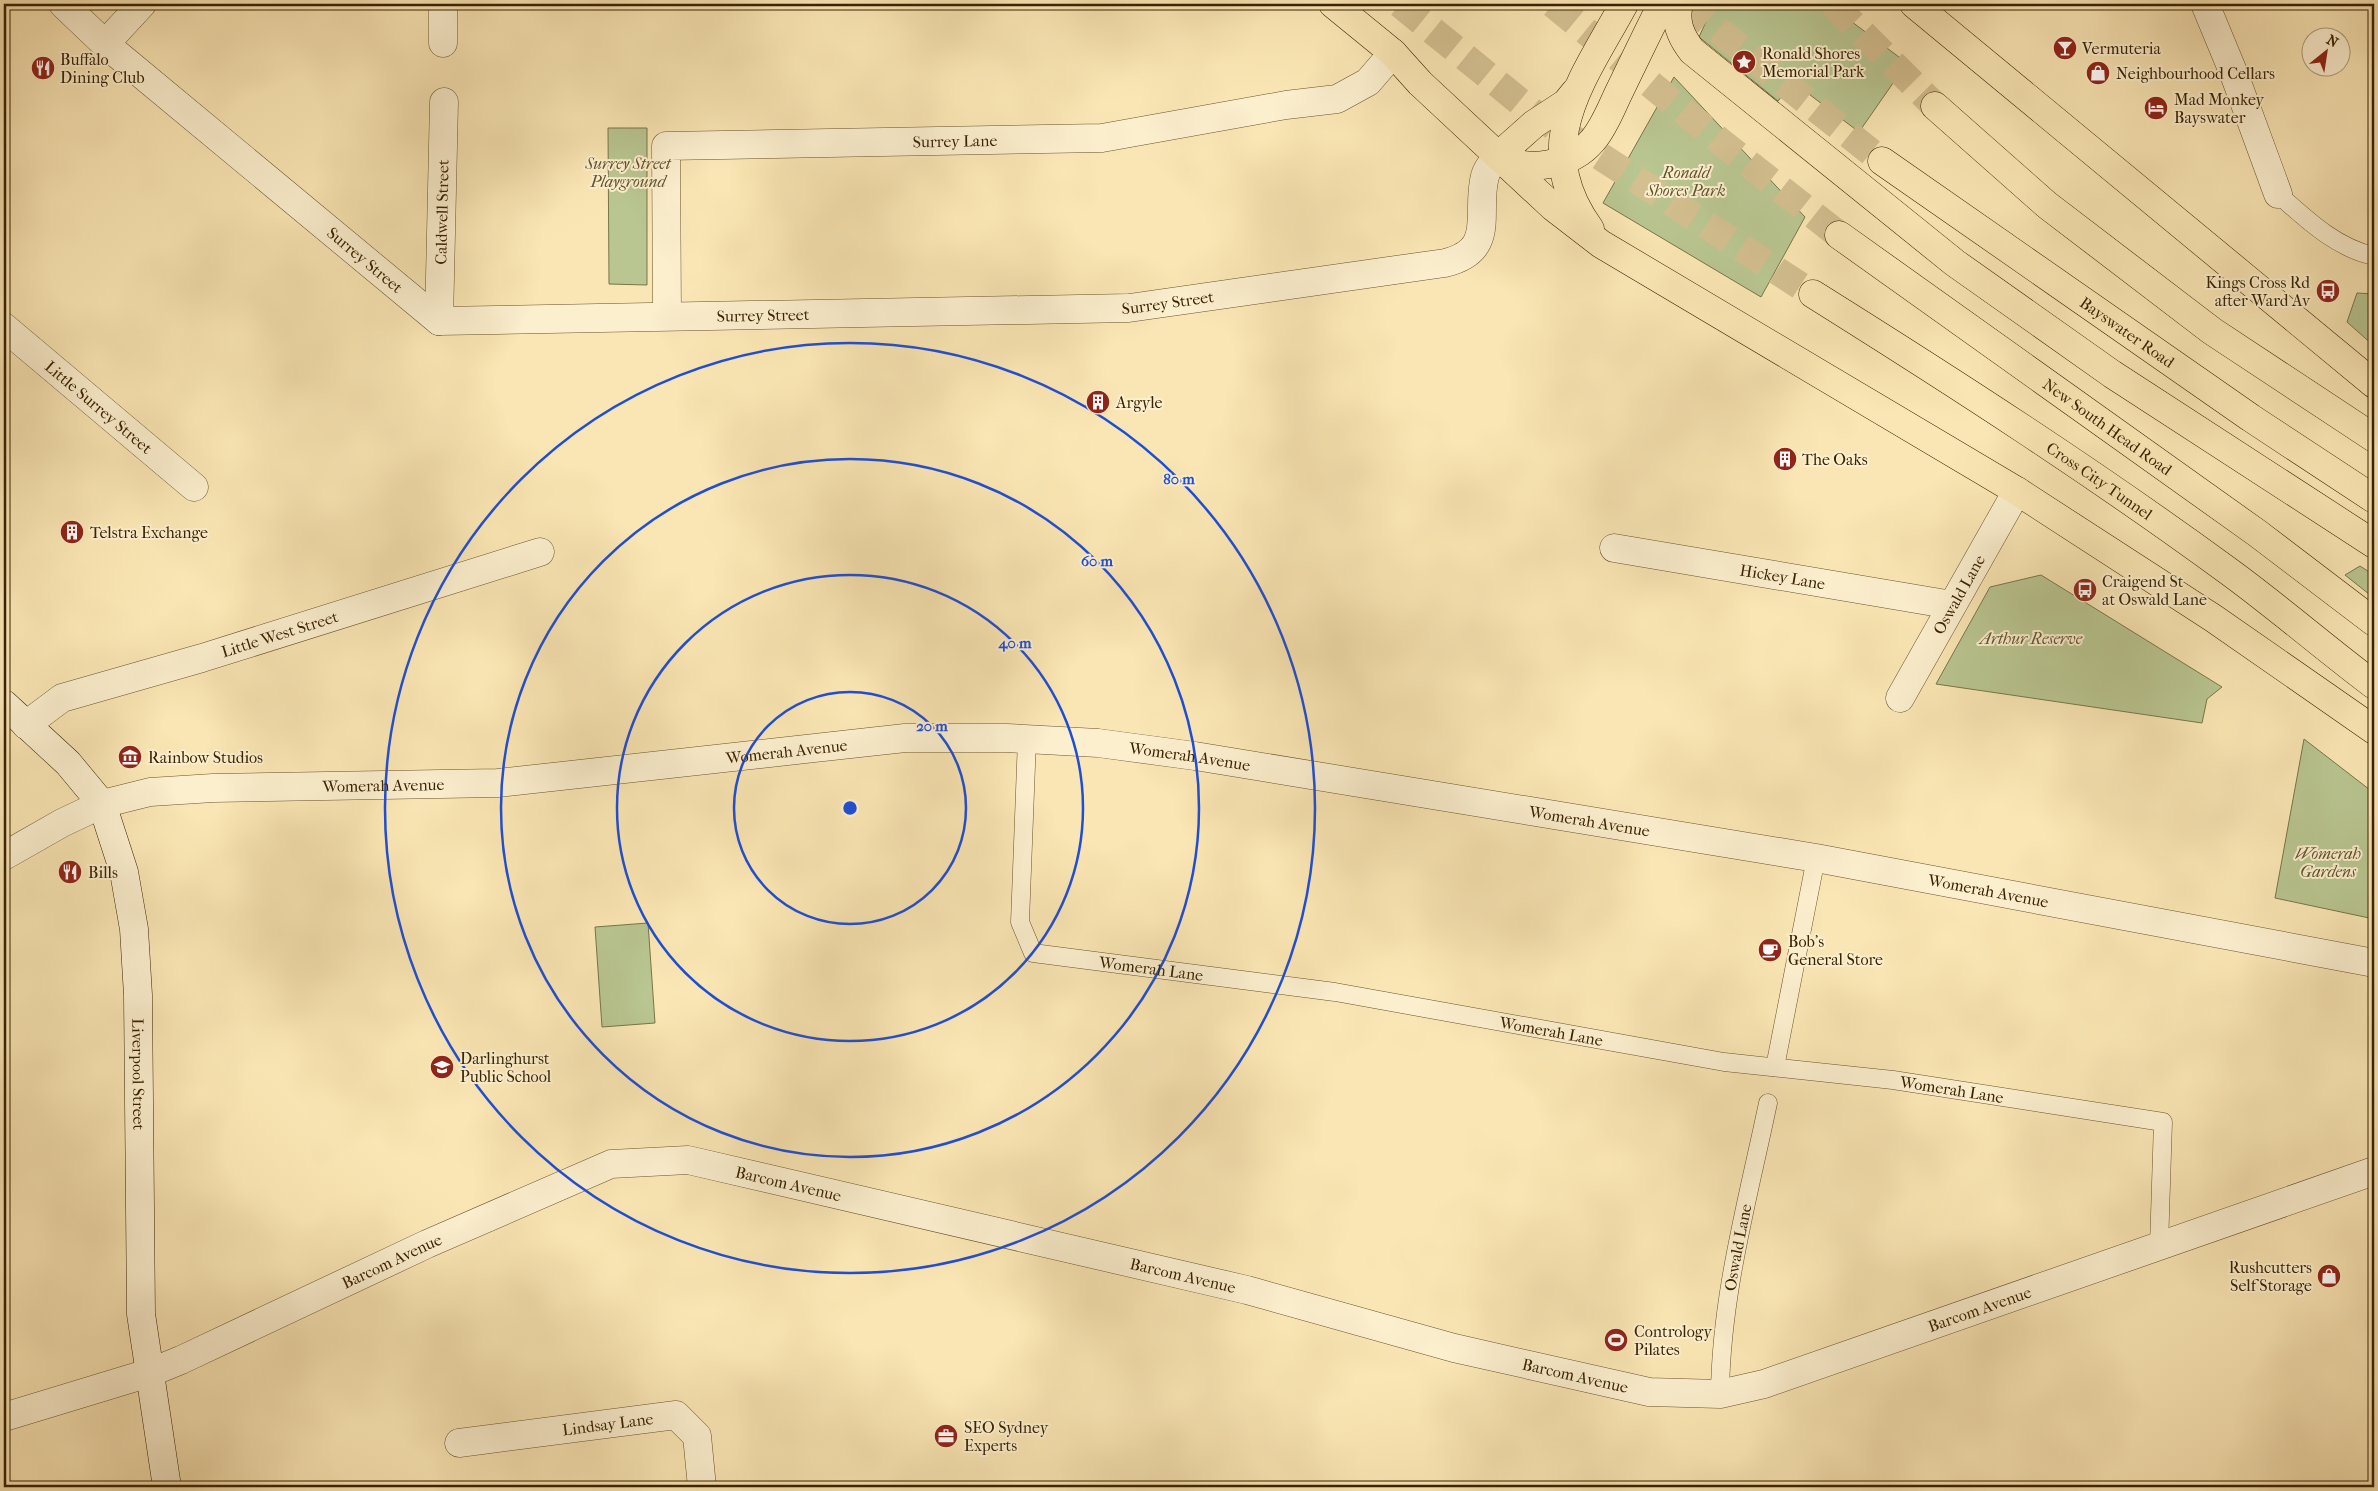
<svg xmlns="http://www.w3.org/2000/svg" width="2378" height="1491" font-family="'IM FELL French Canon',serif">
<style>
.green{fill:#b9c691;stroke:#797449}
.lines{fill:none;stroke-linecap:round;stroke-linejoin:round}
.primary-tunnel{stroke:#d3bf90;stroke-width:28;stroke-dasharray:28 14;stroke-linecap:butt}
.highway-tunnel{stroke:#d3bf90;stroke-width:28;stroke-dasharray:28 14;stroke-linecap:butt}
.lane-casing{stroke:#69532e;stroke-width:19}
.street-casing{stroke:#69532e;stroke-width:29}
.secondary-casing{stroke:#392201;stroke-width:29}
.primary-casing{stroke:#392201;stroke-width:29}
.highway-casing{stroke:#392201;stroke-width:29}
.lane{stroke:#fcefce;stroke-width:18}
.street{stroke:#fcefce;stroke-width:28}
.secondary{stroke:#fcefce;stroke-width:28}
.primary{stroke:#fae6b4;stroke-width:28}
.highway{stroke:#fae6b4;stroke-width:28}
.ring{fill:none;stroke:#1d4ed8;stroke-width:2.5}
.labels{text-anchor:middle;stroke-width:4;stroke-linejoin:round;paint-order:stroke}
.poi-label{font-size:16px;fill:#392201;stroke:#fcefce;text-anchor:start}
.street-label{font-size:16px;fill:#392201;stroke:#fcefce}
.park-label{font-size:16px;font-style:italic;fill:#5f532c;stroke:#fcefce}
.centre{fill:#1d4ed8;stroke:#fcefce;stroke-width:2.5}
.ring-label{font-size:15px;text-anchor:middle;font-weight:bold;fill:#1d4ed8;stroke:#fcefce;stroke-width:4;stroke-linejoin:round;paint-order:stroke}
</style>
<rect width="100%" height="100%" fill="#fae6b4"/>
<filter id="stains"><feTurbulence type="fractalNoise" baseFrequency=".004" numOctaves="4"/><feColorMatrix values="0 0 0 0 .2 0 0 0 0 .09 0 0 0 0 .02 0 0 0 .5 -.17"/></filter>
<radialGradient id="worn" r=".72"><stop offset=".6" stop-color="#630" stop-opacity="0"/><stop offset="1" stop-color="#630" stop-opacity=".3"/></radialGradient>
<path class="green" d="M1714,4h114l79,59 -48,69 -66,-50 -15,19 -79,-64z
M1674,77l131,140 -44,80 -158,-94z
M608,128h39v157l-38,-1z
M2357,293l17,1v52l-27,-24z
M2360,566l14,9v23l-29,-23z
M2041,575l181,112 -15,12 -5,24 -266,-39 54,-97z
M2304,739l70,54v126l-99,-21z
M648,923l7,100 -53,4 -7,-100z"/>
<g class="lines">
<path class="primary-tunnel" d="M1553,4l168,138 118,93
M1685,4l197,157"/>
<path class="highway-tunnel" d="M1400,4l135,110 278,180
M1833,4l102,102"/>
<g class="lane-casing">
<g id="lane">
<path d="M2278,194c28,25 58,54 96,62"/>
<path id="s1" d="M1027,739l-7,183 13,31 302,39 389,70 169,18 270,42 -4,124"/>
<path d="M1775,1067l41,-209"/>
<path id="s2" d="M1720,1394c1,-99 28,-195 48,-291"/>
</g>
</g>
<g class="street-casing">
<g id="street">
<path id="s3" d="M63,4l42,40 334,277 690,-13 316,-45c53,-13 30,-50 40,-87 2,-8 8,-14 13,-20"/>
<path d="M443,4v39"/>
<path d="M2205,4l29,70 44,120"/>
<path d="M105,44l37,-40"/>
<path id="s4" d="M667,316l-1,-170 436,-8 184,-33 51,-6 31,-17 25,-29"/>
<path id="s5" d="M439,321l5,-219"/>
<path id="s6" d="M4,327l190,160"/>
<path id="s7" d="M1614,548l338,57"/>
<path id="s8" d="M1900,698l117,-207"/>
<path id="s9" d="M26,725l36,-27 140,-40 338,-106"/>
<path id="s10" d="M4,856l58,-33 40,-19 48,-12 63,-4 285,-5 407,-45h102l91,5 97,13 621,102 558,105"/>
<path id="s11" d="M4,1417l145,-44 32,-13 246,-116 184,-80 77,-4 559,130 207,58 195,44 71,2 44,-10 610,-213"/>
<path id="s12" d="M459,1443l217,-28 21,21 5,51"/>
</g>
</g>
<g class="secondary-casing">
<g id="secondary">
<path id="s13" d="M4,704l64,59 34,41 22,68 10,57 4,66 3,319 26,173"/>
</g>
</g>
<g class="primary-casing">
<g id="primary">
<path d="M1333,4l60,49 27,30 133,124 48,37 416,247 196,127 161,112"/>
<path d="M1679,4c-5,18 2,33 13,47l263,212 157,111 262,170"/>
<path d="M1914,4l460,380"/>
<path d="M1498,156l36,-32 32,-21 9,-11"/>
<path d="M1499,157c28,16 73,9 94,-17 12,-14 19,-34 27,-50 14,-29 28,-58 42,-86"/>
<path id="s14" d="M1882,161l369,257 123,81"/>
<path d="M1590,229c-61,-84 -7,-149 34,-225"/>
<path id="s15" d="M1839,235l418,298 117,89"/>
</g>
</g>
<g class="highway-casing">
<g id="highway">
<path d="M1935,106l112,99 165,126 162,107"/>
<path id="s16" d="M1813,294c142,89 283,180 418,279 49,36 95,76 143,112"/>
</g>
</g>
<use href="#lane" class="lane"/>
<use href="#street" class="street"/>
<use href="#secondary" class="secondary"/>
<use href="#primary" class="primary"/>
<use href="#highway" class="highway"/>
</g>
<g class="ring">
<circle cx="850" cy="808" r="116"/>
<circle cx="850" cy="808" r="233"/>
<circle cx="850" cy="808" r="349"/>
<circle cx="850" cy="808" r="465"/>
</g>
<defs>
<g id="bar-disc" transform="scale(1.25)"><circle r="9.5" fill="#8f2418" stroke="#fcefce"/><path d="M-6-5H6L.8 .8V4.5H3.5V6h-7V4.5H-.8V.8Z" fill="#fff"/></g>
<g id="sight-disc" transform="scale(1.25)"><circle r="9.5" fill="#8f2418" stroke="#fcefce"/><path d="M0-6L1.8-2.2L6-1.7L2.9 1.2L3.7 5.4L0 3.3L-3.7 5.4L-2.9 1.2L-6-1.7L-1.8-2.2Z" fill="#fff"/></g>
<g id="restaurant-disc" transform="scale(1.25)"><circle r="9.5" fill="#8f2418" stroke="#fcefce"/><path d="M-5-6h1v4h1v-4h1v4h1v-4h1v5L-1.5 .5V6h-2V.5L-5-1ZM5-6V6H3V1.5H1.5Q1.5-4 5-6Z" fill="#fff"/></g>
<g id="shop-disc" transform="scale(1.25)"><circle r="9.5" fill="#8f2418" stroke="#fcefce"/><path d="M-5-2.5h2.3a2.7 3.5 0 0 1 5.4 0H5L5.5 6h-11ZM-1.5-2.5h3a1.5 2.3 0 0 0-3 0Z" fill="#fff"/></g>
<g id="hotel-disc" transform="scale(1.25)"><circle r="9.5" fill="#8f2418" stroke="#fcefce"/><path d="M-6-4.5h1.5V1H6V5H4.5V3h-9V5H-6ZM-4 0a1.8 1.8 0 1 1 3.6 0ZM.5 0V-2.5h3Q6-2.5 6 0Z" fill="#fff"/></g>
<g id="bus-disc" transform="scale(1.25)"><circle r="9.5" fill="#8f2418" stroke="#fcefce"/><path d="M-5-6H5V4H4V6H2V4H-2V6H-4V4H-5ZM-3.5-4V0h7V-4ZM-3.5 1.2v1.5H-2V1.2ZM2 1.2v1.5H3.5V1.2Z" fill="#fff"/></g>
<g id="building-disc" transform="scale(1.25)"><circle r="9.5" fill="#8f2418" stroke="#fcefce"/><path d="M-4-6H4V6H1V3H-1V6H-4ZM-2.5-4.3h1.7v1.8h-1.7ZM.8-4.3h1.7v1.8H.8ZM-2.5-1h1.7V.8h-1.7ZM.8-1h1.7V.8H.8Z" fill="#fff"/></g>
<g id="museum-disc" transform="scale(1.25)"><circle r="9.5" fill="#8f2418" stroke="#fcefce"/><path d="M0-6L6-3V-2H-6V-3ZM-5-1h2V3h-2ZM-1-1h2V3h-2ZM3-1h2V3H3ZM-6 4H6V6H-6Z" fill="#fff"/></g>
<g id="cafe-disc" transform="scale(1.25)"><circle r="9.5" fill="#8f2418" stroke="#fcefce"/><path d="M-5.5-4.5H6V0H3Q3 3.5 0 3.5H-2.5Q-5.5 3.5-5.5 0ZM3-3.2v2h1.7v-2ZM-6 4.5H4V6H-6Z" fill="#fff"/></g>
<g id="school-disc" transform="scale(1.25)"><circle r="9.5" fill="#8f2418" stroke="#fcefce"/><path d="M0-5L7-2L0 1L-7-2ZM-4 1L0 2.5L4 1V4Q0 6-4 4Z" fill="#fff"/></g>
<g id="stadium-disc" transform="scale(1.25)"><circle r="9.5" fill="#8f2418" stroke="#fcefce"/><path d="M0-5a6.5 5 0 1 0 0 10a6.5 5 0 1 0 0-10ZM-3.5-1.8h7v3.6h-7Z" fill="#fff"/></g>
<g id="office-disc" transform="scale(1.25)"><circle r="9.5" fill="#8f2418" stroke="#fcefce"/><path d="M-6-3h4V-5.5h4V-3h4V5H-6ZM-1-4.5V-3h2v-1.5ZM-6 0V1H6V0Z" fill="#fff"/></g>
</defs>
<g fill-rule="evenodd">
<use href="#bar-disc" x="2065" y="48"/>
<use href="#sight-disc" x="1744" y="62"/>
<use href="#restaurant-disc" x="43" y="68"/>
<use href="#shop-disc" x="2098" y="73"/>
<use href="#hotel-disc" x="2156" y="108"/>
<use href="#bus-disc" x="2328" y="291"/>
<use href="#building-disc" x="1098" y="402"/>
<use href="#building-disc" x="1785" y="459"/>
<use href="#building-disc" x="72" y="532"/>
<use href="#bus-disc" x="2085" y="590"/>
<use href="#museum-disc" x="130" y="757"/>
<use href="#restaurant-disc" x="70" y="872"/>
<use href="#cafe-disc" x="1770" y="950"/>
<use href="#school-disc" x="442" y="1067"/>
<use href="#shop-disc" x="2329" y="1276"/>
<use href="#stadium-disc" x="1616" y="1340"/>
<use href="#office-disc" x="946" y="1436"/>
</g>
<g class="labels">
<g class="poi-label">
<text x="2082" y="54">Vermuteria</text>
<text x="1762" y="59">Ronald Shores<tspan x="1762" dy="18">Memorial Park</tspan></text>
<text x="60" y="65">Buffalo<tspan x="60" dy="18">Dining Club</tspan></text>
<text x="2116" y="79">Neighbourhood Cellars</text>
<text x="2174" y="105">Mad Monkey<tspan x="2174" dy="18">Bayswater</tspan></text>
<text x="2310" y="288" text-anchor="end">Kings Cross Rd<tspan x="2310" dy="18">after Ward Av</tspan></text>
<text x="1116" y="408">Argyle</text>
<text x="1802" y="465">The Oaks</text>
<text x="90" y="538">Telstra Exchange</text>
<text x="2102" y="587">Craigend St<tspan x="2102" dy="18">at Oswald Lane</tspan></text>
<text x="148" y="763">Rainbow Studios</text>
<text x="88" y="878">Bills</text>
<text x="1788" y="947">Bob’s<tspan x="1788" dy="18">General Store</tspan></text>
<text x="460" y="1064">Darlinghurst<tspan x="460" dy="18">Public School</tspan></text>
<text x="2312" y="1273" text-anchor="end">Rushcutters<tspan x="2312" dy="18">Self Storage</tspan></text>
<text x="1634" y="1337">Contrology<tspan x="1634" dy="18">Pilates</tspan></text>
<text x="964" y="1433">SEO Sydney<tspan x="964" dy="18">Experts</tspan></text>
</g>
<g class="street-label">
<text dy="6" stroke="none"><textPath href="#s4" startOffset="459">Surrey Lane</textPath></text>
<text dy="6" stroke="none"><textPath href="#s5" startOffset="109">Caldwell Street</textPath></text>
<text dy="6" stroke="none"><textPath href="#s3" startOffset="396">Surrey Street</textPath></text>
<text dy="6" stroke="none"><textPath href="#s3" startOffset="1221">Surrey Street</textPath></text>
<text dy="6" stroke="none"><textPath href="#s3" startOffset="816">Surrey Street</textPath></text>
<text dy="6" stroke="none"><textPath href="#s14" startOffset="299">Bayswater Road</textPath></text>
<text dy="6" stroke="none"><textPath href="#s6" startOffset="124">Little Surrey Street</textPath></text>
<text dy="6" stroke="none"><textPath href="#s15" startOffset="330">New South Head Road</textPath></text>
<text dy="6" stroke="none"><textPath href="#s16" startOffset="342">Cross City Tunnel</textPath></text>
<text dy="6" stroke="none"><textPath href="#s7" startOffset="171">Hickey Lane</textPath></text>
<text dy="6" stroke="none"><textPath href="#s8" startOffset="119">Oswald Lane</textPath></text>
<text dy="6" stroke="none"><textPath href="#s9" startOffset="272">Little West Street</textPath></text>
<text dy="6" stroke="none"><textPath href="#s10" startOffset="799">Womerah Avenue</textPath></text>
<text dy="6" stroke="none"><textPath href="#s10" startOffset="1204">Womerah Avenue</textPath></text>
<text dy="6" stroke="none"><textPath href="#s10" startOffset="394">Womerah Avenue</textPath></text>
<text dy="6" stroke="none"><textPath href="#s10" startOffset="1609">Womerah Avenue</textPath></text>
<text dy="6" stroke="none"><textPath href="#s10" startOffset="2014">Womerah Avenue</textPath></text>
<text dy="6" stroke="none"><textPath href="#s1" startOffset="336">Womerah Lane</textPath></text>
<text dy="6" stroke="none"><textPath href="#s1" startOffset="741">Womerah Lane</textPath></text>
<text dy="6" stroke="none"><textPath href="#s13" startOffset="415">Liverpool Street</textPath></text>
<text dy="6" stroke="none"><textPath href="#s1" startOffset="1146">Womerah Lane</textPath></text>
<text dy="6" stroke="none"><textPath href="#s11" startOffset="839">Barcom Avenue</textPath></text>
<text dy="6" stroke="none"><textPath href="#s2" startOffset="148">Oswald Lane</textPath></text>
<text dy="6" stroke="none"><textPath href="#s11" startOffset="419">Barcom Avenue</textPath></text>
<text dy="6" stroke="none"><textPath href="#s11" startOffset="1244">Barcom Avenue</textPath></text>
<text dy="6" stroke="none"><textPath href="#s11" startOffset="2069">Barcom Avenue</textPath></text>
<text dy="6" stroke="none"><textPath href="#s11" startOffset="1649">Barcom Avenue</textPath></text>
<text dy="6" stroke="none"><textPath href="#s12" startOffset="150">Lindsay Lane</textPath></text>
</g>
<g class="park-label">
<text x="628" y="169">Surrey Street<tspan x="628" dy="18">Playground</tspan></text>
<text x="1686" y="178">Ronald<tspan x="1686" dy="18">Shores Park</tspan></text>
<text x="2031" y="644">Arthur Reserve</text>
<text x="2328" y="859">Womerah<tspan x="2328" dy="18">Gardens</tspan></text>
</g>
</g>
<circle cx="850" cy="808" r="8" class="centre"/>
<g class="ring-label">
<text x="1179" y="484">80 m</text>
<text x="1097" y="566">60 m</text>
<text x="1015" y="648">40 m</text>
<text x="932" y="731">20 m</text>
</g>
<rect width="2378" height="1491" fill="none" stroke="#fae6b4" stroke-width="20"/>
<rect x="5" y="5" width="2368" height="1481" fill="none" stroke="#392201" stroke-width="2.5"/>
<rect x="10" y="10" width="2358" height="1471" fill="none" stroke="#392201"/>
<g transform="translate(2326 52) rotate(30)"><circle r="24" fill="#fcefce" stroke="#ae9d7c"/>
<path d="M0-4L9 19L0 12L-9 19Z" fill="#8f2418"/>
<text y="-8" font-size="14" font-weight="bold" text-anchor="middle" fill="#392201">N</text>
</g>
<rect width="100%" height="100%" filter="url(#stains)"/>
<rect width="100%" height="100%" fill="url(#worn)"/>
</svg>
